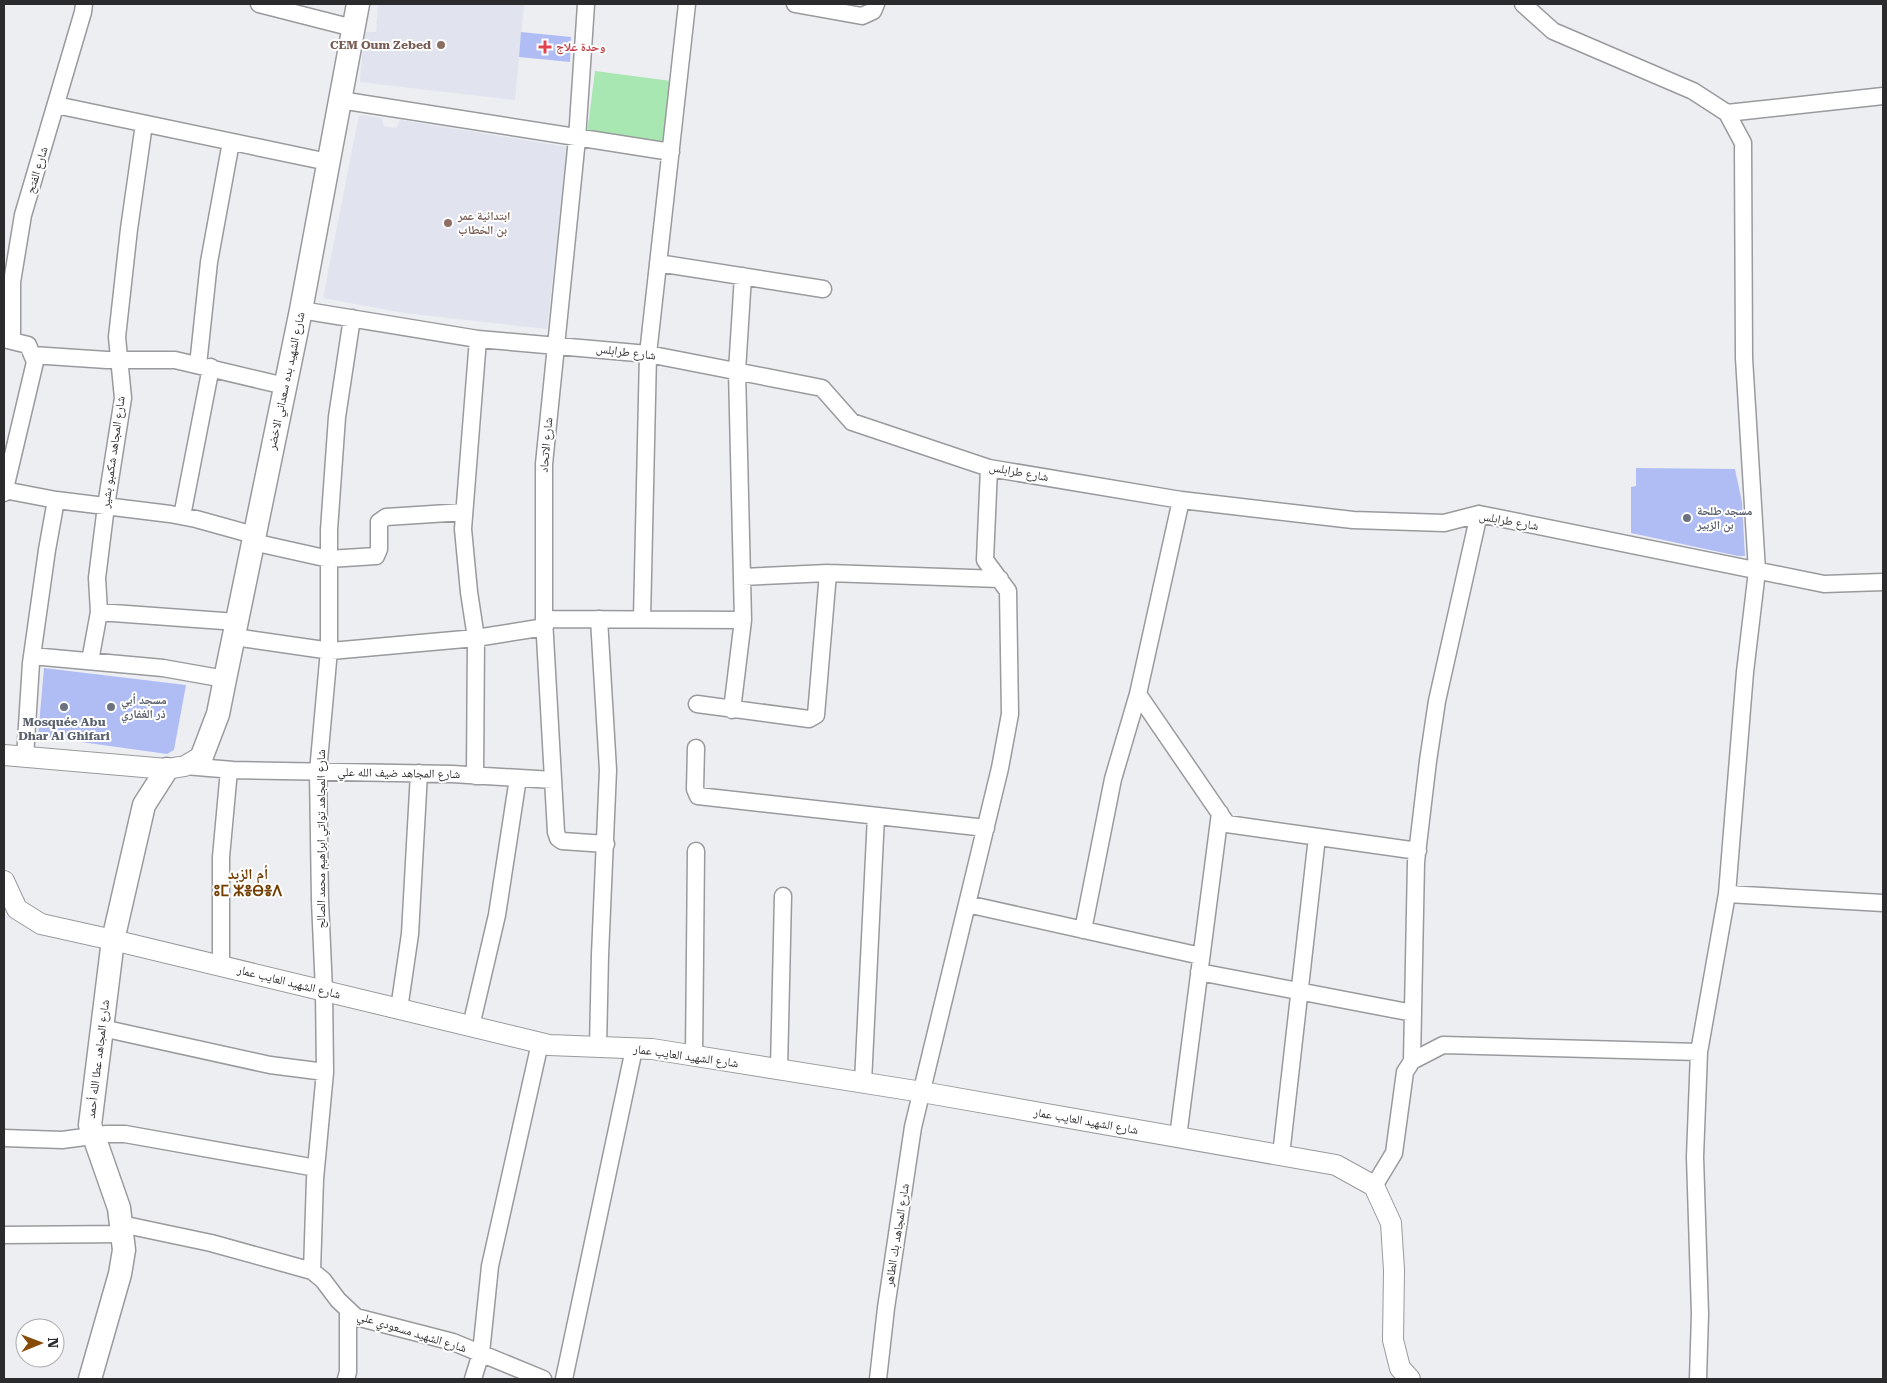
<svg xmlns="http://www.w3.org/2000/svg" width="1887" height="1383" font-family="'Roboto Serif','Noto Naskh Arabic','Noto Sans Tifinagh',serif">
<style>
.built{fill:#e1e3ef}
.green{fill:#a8e6b2}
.building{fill:#b0bdf5}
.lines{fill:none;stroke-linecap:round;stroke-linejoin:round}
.minor-casing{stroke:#999a9e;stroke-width:19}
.tertiary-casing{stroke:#999a9e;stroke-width:22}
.secondary-casing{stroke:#999a9e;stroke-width:25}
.minor{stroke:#fff;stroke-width:16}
.tertiary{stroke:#fff;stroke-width:20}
.secondary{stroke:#fff;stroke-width:22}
.education-dot{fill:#8d6e63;stroke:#fff;stroke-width:2}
.health-dot{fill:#e0444e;stroke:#fff;stroke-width:2}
.worship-dot{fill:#6b7280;stroke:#fff;stroke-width:2}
.labels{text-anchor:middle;stroke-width:4;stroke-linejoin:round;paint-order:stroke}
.education-label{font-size:12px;font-weight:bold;fill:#785e54;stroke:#fff;text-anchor:end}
.health-label{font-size:12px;font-weight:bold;fill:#be3a42;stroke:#fff;text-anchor:start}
.street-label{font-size:12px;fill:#2b2b2d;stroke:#fff}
.worship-label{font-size:12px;font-weight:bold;fill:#5b616d;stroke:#fff;text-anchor:start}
.quarter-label{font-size:15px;font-weight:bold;fill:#733d00;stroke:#fff}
</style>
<rect width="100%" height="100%" fill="#edeef2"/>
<path class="built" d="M378,4h146l-9,96 -155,-18 4,-50h12z
M359,115l22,3 3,8 12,2 4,-8 167,27 -20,182 -143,-16 -81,-15z"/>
<path class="green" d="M595,71l76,10 -7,63 -77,-10z"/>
<path class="building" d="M521,32l50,5 -1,25 -51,-5z
M1636,468l99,1 7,33 3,54h-7l-107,-23v-46l5,-1z
M44,668l142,17 -12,65 -7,4 -129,-18z"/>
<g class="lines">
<g class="minor-casing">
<path id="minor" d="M259,4l94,24
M586,4l-9,135 -33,325v155l12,213 2,6 4,3 44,3
M795,4l67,12 11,-5 3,-7
M1523,4l30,27 140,60 34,22 16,30 1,215 13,213 -12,101 -18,222 -28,158 -4,105 5,157 -2,65
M340,100l331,52
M56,105l272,57
M1727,113l156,-17
M658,263l165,26
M301,310l177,29 170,15 174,34 30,34 137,46 192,32 172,20 91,3 35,-9 345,70 59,-2
M4,339l24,6 7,17 -31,131
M12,340v-58l11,-67 60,-203 1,-8
M32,355l75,5h68l110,26
M198,365l11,-103 22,-120
M4,490l52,10 114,14 26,5 58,16
M182,516l29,-149
M253,542l76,17 47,-3 3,-7v-27l7,-5 78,-5
M742,577l86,-4 172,6
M99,612l138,10
M544,619l199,1
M642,619l6,-265 39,-350
M234,637l97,14 145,-13 69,-11
M32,656l131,12 62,11
M90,661l9,-49 -2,-34 9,-72 17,-108 -6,-61 12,-108 15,-105
M1138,694l89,130 191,27
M697,704l112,15 7,-4 12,-142
M732,710l11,-90 -6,-249 6,-95
M696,748l-1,41 3,7 288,32
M25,757l6,-94 16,-113 9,-50
M185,766l48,4 219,4 101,6
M475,776l1,-138 -7,-46 -6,-63 15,-190
M1727,894l156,9
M967,904l234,52
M1083,930l30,-151 25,-85 43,-194
M221,966v-109l8,-87
M1199,972l214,41
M399,1009l11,-75 9,-161
M471,1026l26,-111 21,-137
M102,1028l168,37 55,7
M598,1047l2,-92 8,-185 -9,-151
M694,1056l2,-205
M1412,1061l4,-199 12,-101 9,-60 42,-187
M779,1069l4,-173
M863,1082l13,-266
M1178,1137l42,-324
M4,1138l58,2 45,-6h18l191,34
M1281,1155l36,-318
M1374,1186l20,-33 11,-81 7,-11 31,-16 256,7
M121,1224l90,19 101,28 11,9 15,20 18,17 97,25 90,37
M4,1235l118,-1
M312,1271l3,-92 10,-107 -1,-81 -4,-90 -2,-129 11,-122v-120l8,-113 15,-99
M346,1379l2,-7v-61
M473,1379l8,-26 9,-87 50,-223
M564,1379l70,-330
M878,1379l8,-71 27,-181 87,-359 10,-54 -2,-123 -23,-31 4,-92"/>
</g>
<g class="tertiary-casing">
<path id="tertiary" d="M4,755l163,14 18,-3 17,-10
M4,881l13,28 24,15 72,16 436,105 103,4 270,43 414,73 38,21 17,37 3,47 -1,70 7,28 10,11"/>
</g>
<g class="secondary-casing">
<path id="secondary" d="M202,756l16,-42 7,-35 76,-369 57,-306
M90,1379l30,-105 4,-24 -5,-42 -29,-83 23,-185 31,-135 23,-36"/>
</g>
<use href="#minor" class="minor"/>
<use href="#tertiary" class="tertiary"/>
<use href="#secondary" class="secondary"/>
</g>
<g class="education-dot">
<circle cx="441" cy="45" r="5"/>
<circle cx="448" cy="223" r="5"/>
</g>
<path class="health-dot" d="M542.5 39.5h5v5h5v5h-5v5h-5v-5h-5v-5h5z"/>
<g class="worship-dot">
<circle cx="1687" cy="518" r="5"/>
<circle cx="64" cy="707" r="5"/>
<circle cx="111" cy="707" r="5"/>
</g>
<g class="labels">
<g class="education-label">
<text x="431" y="49">CEM Oum Zebed</text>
<text x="458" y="220" text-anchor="start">ابتدائية عمر<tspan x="458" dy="14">بن الخطاب</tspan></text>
</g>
<g class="health-label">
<text x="556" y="51">وحدة علاج</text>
</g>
<g class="street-label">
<text transform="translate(37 170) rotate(-73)" y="4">شارع الفتح</text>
<text transform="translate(626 352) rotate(7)" y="4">شارع طرابلس</text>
<text transform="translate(286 381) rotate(-78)" y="4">شارع الشهيد بده سعداني الاخضر</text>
<text transform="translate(546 445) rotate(-85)" y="4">شارع الاتحاد</text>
<text transform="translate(113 452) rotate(-82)" y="4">شارع المجاهد شكمبو بشير</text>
<text transform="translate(1019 472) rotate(10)" y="4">شارع طرابلس</text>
<text transform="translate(1509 521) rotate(10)" y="4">شارع طرابلس</text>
<text transform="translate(399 773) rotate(1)" y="4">شارع المجاهد ضيف الله علي</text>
<text transform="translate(321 839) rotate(-90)" y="4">شارع المجاهد تواتي ابراهيم محمد الصالح</text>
<text transform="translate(289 982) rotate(14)" y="4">شارع الشهيد العايب عمار</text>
<text transform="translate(686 1056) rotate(8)" y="4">شارع الشهيد العايب عمار</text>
<text transform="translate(98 1059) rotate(-83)" y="4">شارع المجاهد عطا الله أحمد</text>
<text transform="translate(1086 1121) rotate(10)" y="4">شارع الشهيد العايب عمار</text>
<text transform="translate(897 1235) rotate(-81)" y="4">شارع المجاهد بك الطاهر</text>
<text transform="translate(412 1332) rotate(17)" y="4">شارع الشهيد مسعودي علي</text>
</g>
<g class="worship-label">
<text x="1697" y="515">مسجد طلحة<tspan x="1697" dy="14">بن الزبير</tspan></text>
<text x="121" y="704">مسجد أبي<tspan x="121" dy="14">ذر الغفاري</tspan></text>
<text x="64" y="726" text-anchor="middle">Mosquée Abu<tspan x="64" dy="14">Dhar Al Ghifari</tspan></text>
</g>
<g class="quarter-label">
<text x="248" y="879">أم الزبد<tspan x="248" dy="17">ⵓⵎ ⵣⴻⴱⴻⴷ</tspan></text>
</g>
</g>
<rect width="1887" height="1383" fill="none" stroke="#2b2b2d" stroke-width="10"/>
<g transform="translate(40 1343) rotate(89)"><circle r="24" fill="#ffffff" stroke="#aaaaab"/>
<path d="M0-4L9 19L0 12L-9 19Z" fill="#874b08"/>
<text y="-8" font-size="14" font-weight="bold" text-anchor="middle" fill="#2b2b2d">N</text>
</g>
</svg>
